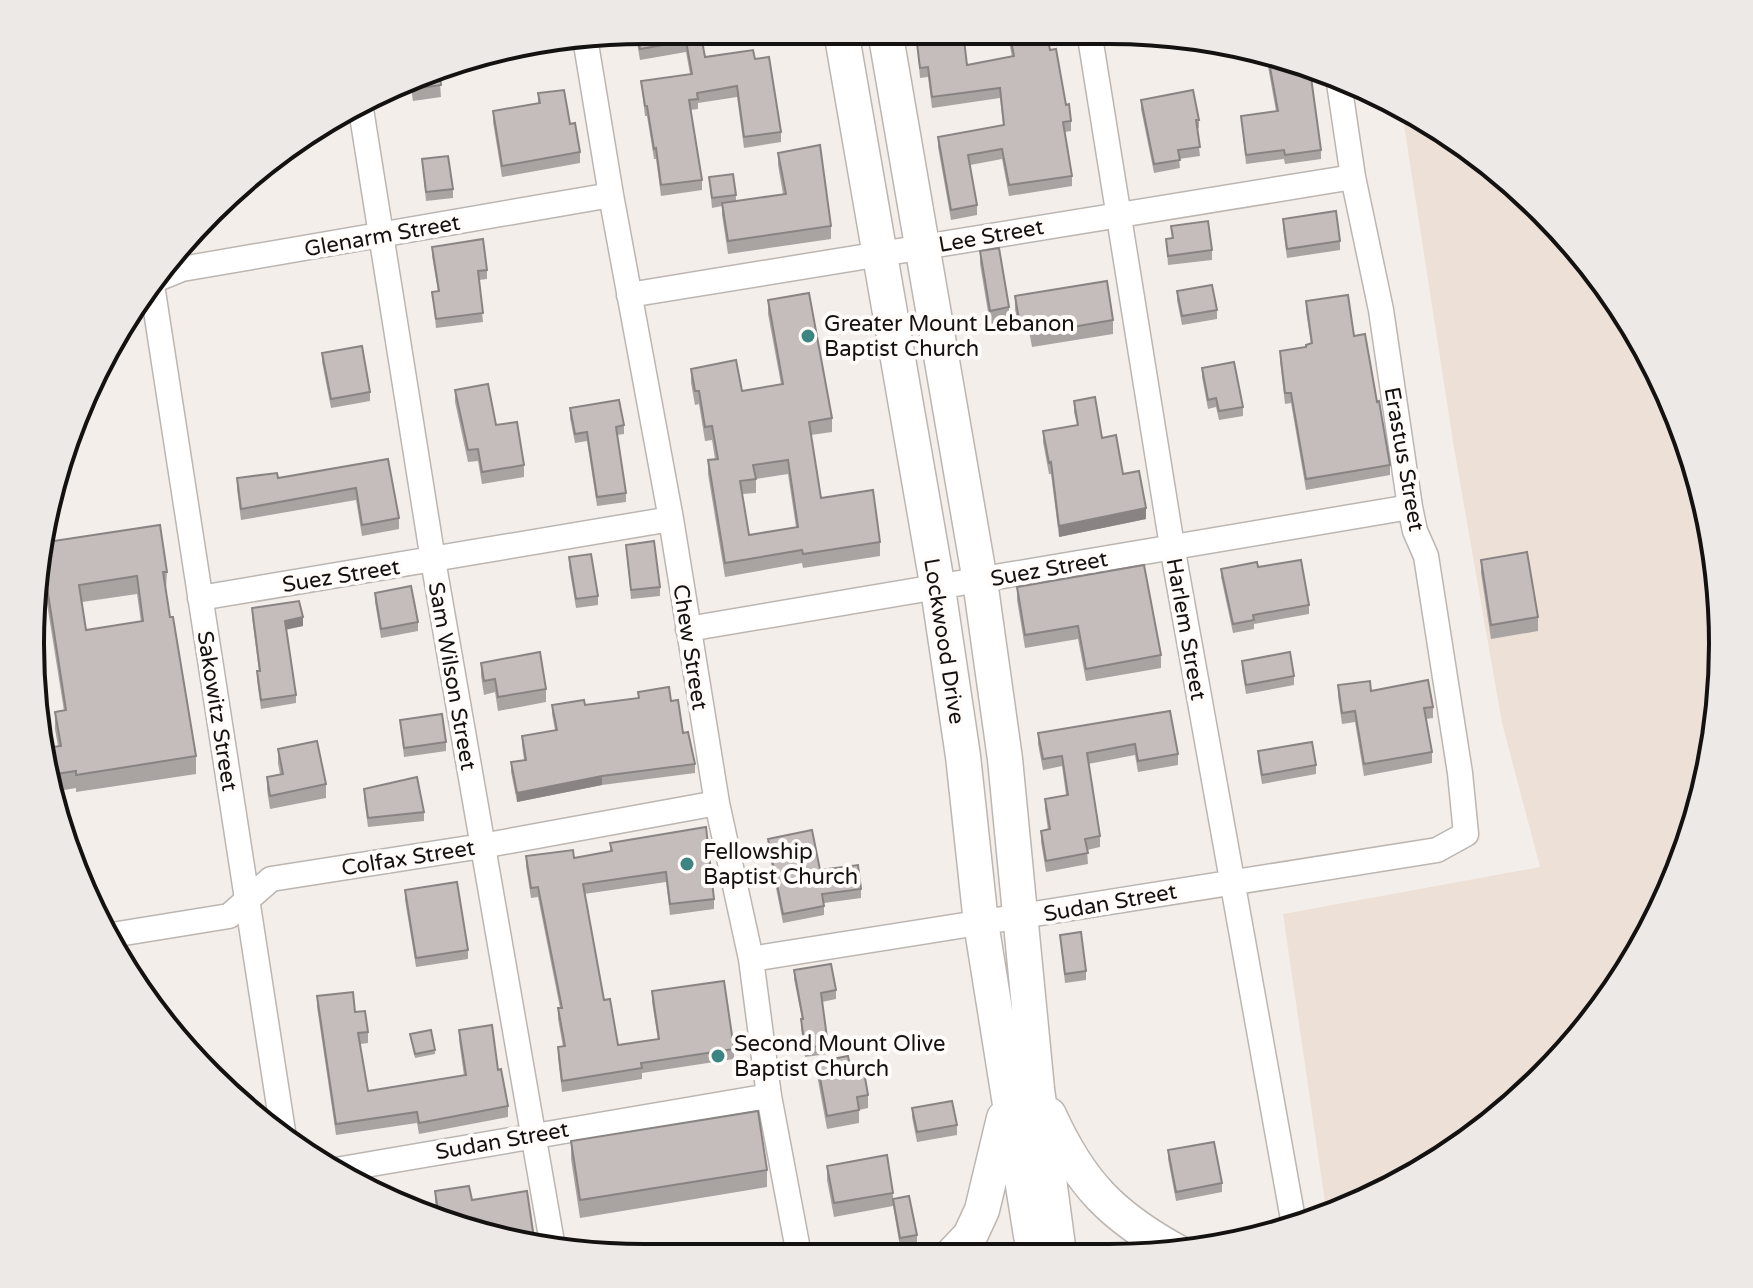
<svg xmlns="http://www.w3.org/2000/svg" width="1753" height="1288" font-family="'Varela Round',sans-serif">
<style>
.built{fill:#ede1d7}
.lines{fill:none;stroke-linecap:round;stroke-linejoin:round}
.minor-casing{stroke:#bcb6b2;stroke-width:27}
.secondary-casing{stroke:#bcb6b2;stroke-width:37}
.minor{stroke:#fff;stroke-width:24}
.secondary{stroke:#fff;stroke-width:34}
.wall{fill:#a9a3a1;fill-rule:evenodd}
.shaded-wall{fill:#898483}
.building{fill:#c4bdbb;stroke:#898483;stroke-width:2;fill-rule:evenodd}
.poi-dot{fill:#3d8582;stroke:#fffcfa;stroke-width:3}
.labels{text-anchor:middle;stroke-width:8;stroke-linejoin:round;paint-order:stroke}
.street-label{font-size:22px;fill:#141211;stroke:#fffcfa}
.poi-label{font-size:22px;fill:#141211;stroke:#fffcfa;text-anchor:start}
.rim{fill:none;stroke:#141211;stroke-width:4}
</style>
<rect width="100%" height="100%" fill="#f4eeea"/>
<path class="built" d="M1402,112l48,21 146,138 64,102 42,113 20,118 -4,121 -28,117 -49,109 -71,98 -88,82 -138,80 -17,5 -44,-302 257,-47 -38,-144 -48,-275z"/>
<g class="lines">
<g class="minor-casing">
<path id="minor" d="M1089,31l83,515 122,679
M585,38l26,157 60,324 46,284 34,156 18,137 30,159
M360,103l73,457 120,688
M155,280l27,-11 429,-74
M152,285l132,853
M629,295l724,-118
M200,598l471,-79
M688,629c241,-39 481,-83 722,-122
M112,935l117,-19 42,-37 211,-33 235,-43
M751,959l686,-109 29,-16 -6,-61 -34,-217 -11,-25 -5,-24 -29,-197 -28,-133 -14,-94
M330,1171l439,-75"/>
</g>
<g class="secondary-casing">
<path id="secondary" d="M841,31l97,558 25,167 18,167 53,331
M885,31l95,550 25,178 32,330 22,165
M1049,1115c31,69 64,102 130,138
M953,1254l17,-18 12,-26 22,-92"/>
</g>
<use href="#minor" class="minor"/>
<use href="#secondary" class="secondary"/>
</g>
<path class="wall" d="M644,30h56l5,27 50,2 26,73v10l-37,6 -7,-51 -39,6v6l-8,1 12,70v10l-41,6 -5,-37h-2l-7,-43h-2l-4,-35 49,-7 -4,-22 -46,8 -5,-29z
M934,31h29l4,34 45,-8 -5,-26h39l4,19 21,71v10l-6,1 7,44v10l-63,10 -7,-37 -32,6 7,40v10l-26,5 -13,-73v-10l65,-12 -3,-27 -68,10 -4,-31 -8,1 -3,-35 19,-3z
M1265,50l2,1 54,99v9l-36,5 -1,-5 -38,5 -5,-48 35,-5z
M439,70l2,27 -28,4 -3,-19z
M538,93l32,31 10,28v11l-78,14 -9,-55v-11l45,-8z
M1141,100l58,20v8l-2,1 3,27 -21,3 1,9 -26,5 -13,-64z
M778,153l53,73v13l-103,15 -6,-39v-9l-10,2 -3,-31 27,18v6l47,-7 -5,-29z
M422,159l31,30v9l-27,3z
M1283,219l57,22v9l-53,8 -4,-30z
M1171,226l41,24v10l-44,5 -2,-26 6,-1z
M432,247l55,23v9l-8,1 4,42 -47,6 -4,-36 6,-1 -6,-35z
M980,251l29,56v14l-19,3 -10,-60z
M1177,291l40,19v9l-35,6 -5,-25z
M1015,296l98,24v14l-81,13 -3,-16 -10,2 -4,-24z
M768,300l64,118v14l-21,3 10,63 59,44v14l-77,12 -1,-5 -77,14 -17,-103v-14l7,-1 -3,-19 -7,1 -6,-37 -4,1 -4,-22v-14l51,22 39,-7 -13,-70zM788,474l8,53 -47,8 -7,-41 14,-1v-14z
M1306,301l48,35 23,66 13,63v10l-84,15 -15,-87 -6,1 -5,-43v-10l26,-4 5,-3 -5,-33z
M322,353l48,39v9l-39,7 -9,-46z
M1202,368l41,39v9l-24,4 -3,-13 -8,2 -6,-32z
M455,390l41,35 28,40v12l-42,7 -4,-23 -10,1 -13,-60z
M1074,401l28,37 21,36 23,45 -87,18 -8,-63h-2l-6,-32v-11l34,-6 -3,-13z
M570,408l54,17v9l-7,1 9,58v9l-29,4 -10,-65 -12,2 -5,-25z
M388,459l11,59v11l-37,7 -6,-36 -115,20 -4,-31v-11h41z
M40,543l127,29 -1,17 4,28 26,139v18l-120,18v-4l-23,4 -9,-44 14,-2 -3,-17v-17l9,-1 -19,-120 -8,1zM137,594l4,28 -55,8 -4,-28z
M626,545l34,42v9l-29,3z
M569,557l29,39v9l-22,3 -7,-42z
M1481,560l57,57v14l-47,8 -10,-66z
M1258,567l51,38v9l-55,10v5l-21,4 -12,-56v-8z
M1017,587l144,68v13l-75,13 -8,-42 -53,9 -8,-48z
M375,593l43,29v9l-37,7 -6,-36z
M252,608l51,18 -17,3 10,66v8l-35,6 -4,-29v-9h2l-7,-54z
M1242,661l52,15v9l-48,9 -4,-24z
M481,663l65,26v13l-48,9 -3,-19 -11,3 -3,-19z
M1338,685l33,6 62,16v11l-7,1 6,33v11l-68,13 -9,-54 -13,2 -4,-28z
M638,692l33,9 24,63v9l-93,12 -85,17 -6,-30v-10l13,-2 -2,-15v-9l33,-6 -3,-16v-9h33l53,-7z
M1170,711l8,43v11l-40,7 -3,-17 -47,9 12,72v11l-13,3 1,14 -42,8 -5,-30v-11l7,-1 -3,-21v-10l21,-4 -4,-29 -19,4 -5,-26v-11z
M400,720l46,22v9l-42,6z
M278,749l48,35v14l-56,11 -3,-19v-13l13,-3 -2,-11z
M1258,751l58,14v9l-54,10 -4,-24z
M364,789l60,23v9l-56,6 -4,-29z
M706,827l8,72v10l-44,6 -4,-33 -82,12 20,106 14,45 40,-5 -6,-38v-11l82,58v10l-92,14v6l-80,13 -4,-34v-11h5l-5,-28v-11h2l-22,-111 -7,1 -5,-32v-10l48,2 36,-7v-8z
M768,839l52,31 41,19v9l-37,5v12l-41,8 -15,-75z
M405,890l63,60v9l-52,8 -11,-67z
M1060,935l26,36v9l-21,3z
M794,970l42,20v9l-14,3 6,43v9l-23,3 -4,-29 1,-9 -8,-40z
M317,996l38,16 13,20v11l-8,1 8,47 96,-15 -5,-36v-10l39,40 10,36v11l-89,17 -2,-11 -81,12 -19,-128z
M410,1034l25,16v4l-20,4z
M817,1062l33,6 18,27v13l-9,2v13l-32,6 -10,-54z
M912,1108l45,17v10l-40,7 -5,-25z
M571,1141l196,29v17l-187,31 -9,-59z
M1168,1150l54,33v9l-46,9 -8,-42z
M827,1166l66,27v6l24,36v10l-17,2 -7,-41 -59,11 -7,-37z
M435,1191l37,9 63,45 -50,-8 -47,-19 -3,-17z"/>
<path class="shaded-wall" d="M1146,508v11l-87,18v-11z
M303,617v9l-18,4v-9z
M602,776v9l-85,17v-9z"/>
<path class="building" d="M644,30h56l5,27 48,-7 2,9 14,-2 12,75 -37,5 -7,-51 -40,7 1,6 -9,1 13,80 -41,5 -5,-37 -2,1 -7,-43h-2l-4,-25 51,-7 -6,-33 -46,8 -4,-18z
M936,31h27l4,34 47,-9 -5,-25h37l4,19 6,-1 10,56 3,-1 2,17 -8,1 9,54 -63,9 -7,-36 -34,6 9,50 -26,5 -13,-73 66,-12 -4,-37 -68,9 -4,-30 -8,1 -3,-25 20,-3z
M1267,51l43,19 11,80 -36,5 -1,-5 -38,5 -5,-39 37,-5z
M439,70l2,15 -28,4 -2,-8z
M564,90l6,34 5,-1 5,29 -78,14 -9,-55 47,-8 -2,-10z
M1193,90l6,30h-3l4,27 -22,3 2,10 -26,4 -13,-64z
M820,145l11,81 -103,15 -6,-38 64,-9 -8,-41z
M448,156l5,33 -27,3 -4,-33z
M733,174l3,21 -24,3 -3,-21z
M1336,211l4,30 -53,8 -4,-30z
M1208,221l4,29 -44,6 -2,-17 7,-1 -2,-12z
M483,239l4,31 -9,1 5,42 -47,6 -4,-27 7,-1 -7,-44z
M999,248l10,59 -19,4 -10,-60z
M1107,281l6,39 -81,14 -3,-16 -10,2 -4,-24z
M1212,285l5,25 -35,6 -5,-25z
M809,293l23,125 -23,4 12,76 52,-8 7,52 -77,12 -1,-4 -77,13 -17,-103 10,-1 -6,-33 -7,1 -6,-36h-4l-4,-22 45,-9 6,31 41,-7 -15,-84zM788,460l10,67 -49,8 -9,-54 16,-2 -3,-14z
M1348,295l6,41 11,-2 12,68 2,-1 11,64 -84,14 -15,-86h-6l-5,-42 26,-4v-2l6,-2 -6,-42z
M362,346l8,46 -39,7 -9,-46z
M1234,362l9,45 -24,4 -3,-13 -8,2 -6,-32z
M488,384l8,41 21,-3 7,43 -42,7 -4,-23 -10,1 -13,-60z
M1095,397l7,41 14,-3 7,39 16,-3 7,37 -87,18 -8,-64 -2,1 -6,-32 35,-6 -4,-24z
M619,400l5,25 -8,2 10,66 -29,4 -10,-65 -12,2 -5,-26z
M388,459l11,59 -37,7 -6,-37 -115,21 -4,-31 40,-5 1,5z
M160,525l7,47h-4l7,45h3l23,139 -120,19v-4l-27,4 -5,-27 17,-2 -6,-34 11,-2 -21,-136 -7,1 2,-32zM137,576l6,45 -57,9 -7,-45z
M654,541l6,46 -29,3 -5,-45z
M1527,552l11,65 -47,8 -10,-65z
M591,554l7,42 -22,3 -7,-42z
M1301,560l8,45 -56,10 1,5 -21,4 -12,-55 36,-7 1,5z
M1144,565l17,90 -75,14 -8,-43 -53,9 -8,-48z
M411,586l7,36 -37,7 -6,-36z
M299,601l4,16 -18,4 11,74 -35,5 -4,-29h3l-8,-63z
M540,652l6,37 -48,8 -3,-18 -11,2 -3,-18z
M1290,652l4,24 -48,9 -4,-24z
M1428,680l5,27 -9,1 8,44 -68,12 -9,-53 -13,2 -4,-28 32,-4 1,10z
M669,687l2,14 7,-1 5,33 5,-1 7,32 -93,12 -85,17 -6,-31 15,-2 -4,-24 35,-6 -5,-25 32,-5 1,5 54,-7 -1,-6z
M1170,711l8,43 -40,7 -3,-17 -48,9 13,83 -15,3 3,14 -42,8 -5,-30 9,-2 -5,-30 23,-4 -6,-39 -19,3 -5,-26z
M442,714l4,28 -42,6 -4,-28z
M317,741l9,43 -56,12 -3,-19 16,-3 -5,-25z
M1312,742l4,23 -54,10 -4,-24z
M417,777l7,35 -56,6 -4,-29z
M706,827l8,72 -44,5 -4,-32 -83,12 21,116 6,-1 8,46 41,-6 -7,-48 72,-10 10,68 -93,14 1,5 -80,13 -4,-34 7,-1 -7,-38h4l-24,-121 -7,1 -5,-32 47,-6 1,8 38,-7 -2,-8z
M812,830l8,40 38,-5 3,24 -39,5 2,12 -41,8 -15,-75z
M457,882l11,68 -52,8 -11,-68z
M1081,932l5,39 -21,3 -5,-39z
M831,964l5,26 -15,3 7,52 -23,3 -4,-29h2l-9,-49z
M353,992l2,20 10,-1 3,21 -10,1 10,58 98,-16 -7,-45 33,-5 6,45 3,-1 7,37 -89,17 -2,-11 -81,12 -19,-128z
M431,1030l4,20 -20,4 -5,-20z
M848,1056l2,12 13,-2 5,29 -11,2 2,13 -32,6 -10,-54z
M952,1101l5,24 -40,7 -5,-24z
M758,1111l9,59 -187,30 -9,-59z
M1214,1142l8,41 -46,9 -8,-42z
M887,1155l6,38 -59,10 -7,-37z
M469,1186l3,14 55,-9 8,54 -39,-6 -1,-8 -17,3 -39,-16 -4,-27z
M909,1196l8,39 -17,3 -7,-39z"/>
<g class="poi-dot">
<circle cx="808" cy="336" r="8"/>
<circle cx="687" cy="864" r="8"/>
<circle cx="718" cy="1056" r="8"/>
</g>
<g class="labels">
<g class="street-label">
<text transform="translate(382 235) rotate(-10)" y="8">Glenarm Street</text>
<text transform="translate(991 235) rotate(-10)" y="8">Lee Street</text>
<text transform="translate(1405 459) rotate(80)" y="8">Erastus Street</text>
<text transform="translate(1049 568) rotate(-10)" y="8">Suez Street</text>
<text transform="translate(341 575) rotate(-9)" y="8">Suez Street</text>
<text transform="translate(1187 629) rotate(80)" y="8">Harlem Street</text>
<text transform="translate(945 641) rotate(81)" y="8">Lockwood Drive</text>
<text transform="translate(691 647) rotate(81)" y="8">Chew Street</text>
<text transform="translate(453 676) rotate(80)" y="8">Sam Wilson Street</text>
<text transform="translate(218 711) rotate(81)" y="8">Sakowitz Street</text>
<text transform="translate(408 857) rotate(-9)" y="8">Colfax Street</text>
<text transform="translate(1110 902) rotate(-10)" y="8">Sudan Street</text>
<text transform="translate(502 1140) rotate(-10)" y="8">Sudan Street</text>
</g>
<g class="poi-label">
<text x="824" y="331">Greater Mount Lebanon<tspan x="824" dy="25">Baptist Church</tspan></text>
<text x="703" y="859">Fellowship<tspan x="703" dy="25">Baptist Church</tspan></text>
<text x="734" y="1051">Second Mount Olive<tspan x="734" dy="25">Baptist Church</tspan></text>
</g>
</g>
<path d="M0 0H1753V1288H0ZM644 44H1109A600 600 0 0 1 1709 644V644A600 600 0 0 1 1109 1244H644A600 600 0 0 1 44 644V644A600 600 0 0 1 644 44Z" fill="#ece9e7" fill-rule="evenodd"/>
<path class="rim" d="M644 44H1109A600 600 0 0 1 1709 644V644A600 600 0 0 1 1109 1244H644A600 600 0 0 1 44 644V644A600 600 0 0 1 644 44Z"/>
</svg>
